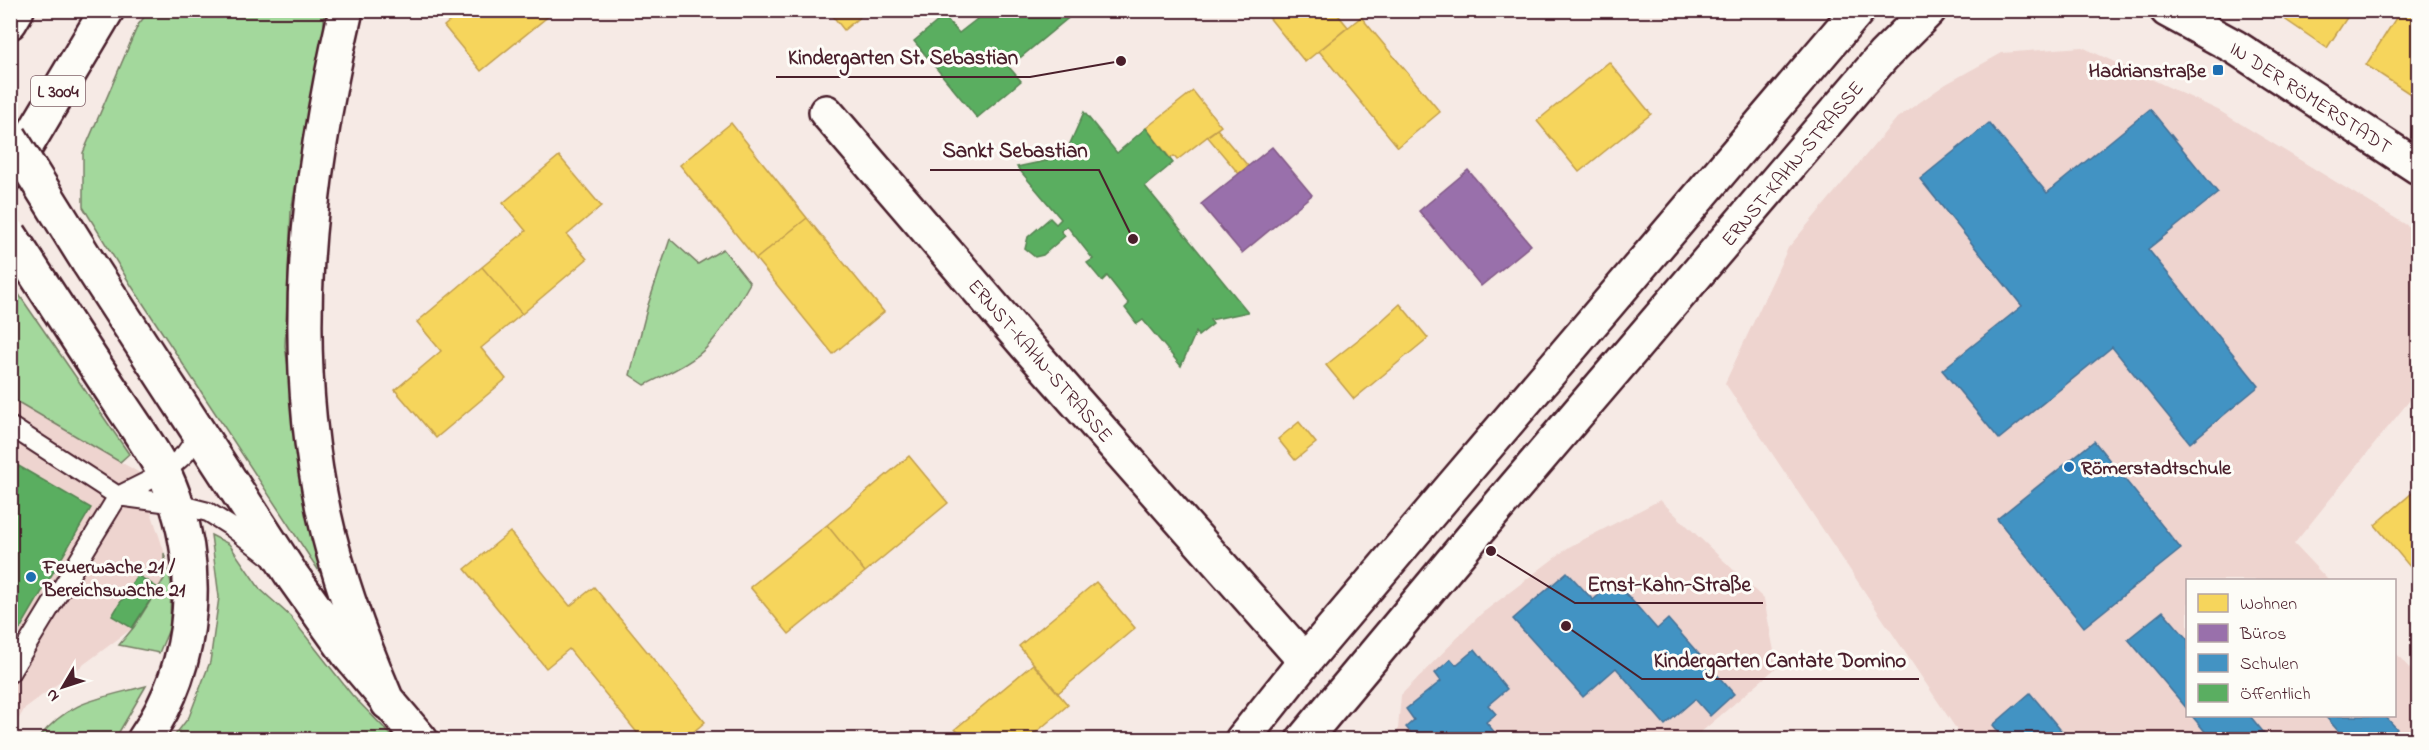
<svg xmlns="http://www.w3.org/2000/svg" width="2429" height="750" font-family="'Indie Flower',sans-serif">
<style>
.built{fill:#eed4cf}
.green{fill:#a3d89c;stroke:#767c64;stroke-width:1.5}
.homes{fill:#f6d55c;stroke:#c29e4d;stroke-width:1.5}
.offices{fill:#9970ab;stroke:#815885;stroke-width:1.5}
.schools{fill:#4393c3;stroke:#457095;stroke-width:1.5}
.public{fill:#5aae61;stroke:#558351;stroke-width:1.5}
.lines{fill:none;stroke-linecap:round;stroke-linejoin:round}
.lane-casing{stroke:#4a1f2b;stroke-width:22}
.street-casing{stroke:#4a1f2b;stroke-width:38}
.secondary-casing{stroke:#4a1f2b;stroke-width:38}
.highway-casing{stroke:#4a1f2b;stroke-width:38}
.lane{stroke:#fdfcf7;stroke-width:18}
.street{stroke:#fdfcf7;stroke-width:33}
.secondary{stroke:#fdfcf7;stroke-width:33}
.highway{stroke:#fdfcf7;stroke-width:33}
.highway-bridge-casing{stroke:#4a1f2b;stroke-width:38;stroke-linecap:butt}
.highway-bridge{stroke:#fdfcf7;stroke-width:33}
.poi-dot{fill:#1f6fb2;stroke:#fdfcf7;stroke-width:2}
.labels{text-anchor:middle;stroke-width:6;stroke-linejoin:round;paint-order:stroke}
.shield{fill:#fdfcf7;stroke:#806168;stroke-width:1.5}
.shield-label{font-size:18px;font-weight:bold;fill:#4a1f2b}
.poi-label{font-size:20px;font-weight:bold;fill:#4a1f2b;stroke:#fdfcf7;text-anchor:start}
.street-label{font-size:20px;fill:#4a1f2b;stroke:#fdfcf7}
.leader{fill:none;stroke:#4a1f2b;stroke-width:2}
.callout-dot{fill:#4a1f2b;stroke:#fdfcf7;stroke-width:2}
.callout-label{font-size:21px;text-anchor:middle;font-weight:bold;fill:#4a1f2b;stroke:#fdfcf7;stroke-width:6;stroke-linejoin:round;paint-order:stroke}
</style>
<rect width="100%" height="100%" fill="#f6eae5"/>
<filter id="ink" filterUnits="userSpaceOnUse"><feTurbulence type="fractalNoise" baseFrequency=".0167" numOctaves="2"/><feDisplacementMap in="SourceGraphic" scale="12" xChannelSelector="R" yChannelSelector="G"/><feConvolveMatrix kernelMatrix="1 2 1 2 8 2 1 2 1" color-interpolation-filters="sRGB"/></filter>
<g filter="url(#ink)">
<path class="built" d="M2082,47l136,63 200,122v158l-124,154 34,36h-140v136h206l1,-64 23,26v61h-455l-238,-356 63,-135 109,-130 49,-34 56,-31z
M11,398l127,74 26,79v28l-30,48 -109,81 -14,24z
M1660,500l104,99 13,68 -84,72 -296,1 4,-45 80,-81 88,-67z"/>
<path class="green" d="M149,11h175v18l-33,182 -6,135 19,131 34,123 -209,-318 -46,-75v-54l55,-128z
M670,239l28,25 25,-15 27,34c-12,21 -25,44 -41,62 -16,18 -43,29 -64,40l-15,-10 18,-70z
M11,283l118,171 -9,8 -109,-64z
M211,535l18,9 31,45 30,27 62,79 43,44h-223l17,-22 21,-55 9,-65z
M164,553l7,30 -1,44 -11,26 -40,-8 15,-18 30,-48z
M146,686l-31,53h-77c30,-39 64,-41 108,-53z"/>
<path class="homes" d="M463,10h93l-75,61 -37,-45z
M828,10h40l-24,20z
M1263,10h71l14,17 -43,35z
M2271,10h17l-5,8z
M2288,10h64l-25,38 -44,-30z
M2401,10h4l13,9v80l-52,-34z
M1361,17l79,95 -42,35 -79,-96z
M1609,62l42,52 -72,58 -42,-51z
M1193,91l28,35 -44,34 -3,-4 -4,2 -24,-30z
M731,123l76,95 -51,41 -76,-94z
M1217,129l31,37 -9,8 -32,-38z
M559,156l42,50 -34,29 20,24 -65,55 -40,-47 44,-36 -23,-28z
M807,218l77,94 -51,42 -77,-95z
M482,267l40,47 -41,34 25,31 -70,59 -41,-48 46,-39 -24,-29z
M1400,304l28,34 -74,61 -28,-34 52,-41z
M1299,422l17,21 -21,17 -17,-21z
M909,456l39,47 -83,69 -38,-47z
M2418,488v84l-2,2 -41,-49z
M827,525l38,47 -76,62 -39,-47z
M510,532l60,74 24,-19 111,135 -21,18h-41l-74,-91 -23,19 -81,-99z
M1096,582l39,46 -77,65 -39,-47z
M1033,664l35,41 -41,35h-62l-10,-11z"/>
<path class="offices" d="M1272,147l40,48 -70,58 -41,-49z
M1468,170l63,75 -50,41 -62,-75z"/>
<path class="schools" d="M2150,109l68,84 -70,56 111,137 -69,57 -78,-96 -113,92 -57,-69 80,-64 -102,-127 69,-56 58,70z
M2094,441l87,108 -97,78 -87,-108z
M1567,572l26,28 22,-19 42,48 11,-10 66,75 -24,22 -15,-17 -30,26 -49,-57 -33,29 -70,-78z
M2163,611l25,29v70l-60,-71z
M1475,649l32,40 -19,16 8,9 -10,8 15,18h-84l-11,-13 8,-7 -8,-11 35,-28 -6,-8 16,-14 5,6z
M2030,693l39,47h-64l-12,-15z
M2192,716h58l20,24h-58z
M2325,716h60l12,13 -12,11h-39z"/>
<path class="public" d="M973,10h105l-69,57 12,14 -44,37 -63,-77 30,-25 15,17 18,-14 -6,-7z
M1084,112l33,41 29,-25 27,35 -28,23 103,126 -38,8 3,4 -15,12 -2,-4 -15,34 -38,-46 -6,4 -12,-16 4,-4 -22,-28 -5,5 -15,-18 6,-4 -26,-33 -6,5 4,5 -22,19 -8,2 -10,-8 3,-12 22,-19 6,6 5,-5 -44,-52 47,-10z
M10,461l81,47 -81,138z
M137,575l21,13 -26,40 -20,-12z"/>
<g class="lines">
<g class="lane-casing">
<path id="lane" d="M10,426l108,70 59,8 31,8 22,14 39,30
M10,673l108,-177 46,-23 21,-19 14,-20"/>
</g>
<g class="street-casing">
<path id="street" d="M826,112l200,233 279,316
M1242,740l63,-79 142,-168 411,-483
M1303,740l182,-218 398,-466 46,-46"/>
</g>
<g class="secondary-casing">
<path id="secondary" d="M2167,10l68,37 183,120"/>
</g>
<g class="highway-casing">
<path id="highway" d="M346,10c-39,169 -58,333 -22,504 14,65 38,128 64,189
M10,22l7,-12
M10,173l97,-163
M88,262l203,312 57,80 73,86
M59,310c21,33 43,66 65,99 14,21 30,43 41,66 39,85 33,187 -21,265"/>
</g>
<use href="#lane" class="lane"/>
<use href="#street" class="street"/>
<use href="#secondary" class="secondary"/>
<use href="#highway" class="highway"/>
<g class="highway-bridge-casing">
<path id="highway-bridge" d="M10,137l78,125
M10,235l49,75"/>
</g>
<use href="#highway-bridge" class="highway-bridge"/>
</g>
</g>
<g class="poi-dot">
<rect x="2212" y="64" width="12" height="12" rx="3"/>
<circle cx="2069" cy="467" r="6"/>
<circle cx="31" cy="577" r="6"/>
</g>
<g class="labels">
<rect class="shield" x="31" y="76" width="54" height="30" rx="4.5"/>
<g class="shield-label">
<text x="58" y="97">L 3004</text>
</g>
<g class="poi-label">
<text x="2206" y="77" text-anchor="end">Hadrianstraße</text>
<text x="2081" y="474">Römerstadtschule</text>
<text x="43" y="573">Feuerwache 21 /<tspan x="43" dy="23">Bereichswache 21</tspan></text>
</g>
<g class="street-label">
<text transform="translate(2311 97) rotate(33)" y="7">IN DER RÖMERSTADT</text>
<text transform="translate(1792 163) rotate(-50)" y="7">ERNST-KAHN-STRASSE</text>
<text transform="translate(1041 360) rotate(49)" y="7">ERNST-KAHN-STRASSE</text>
</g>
</g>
<path class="leader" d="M1121 61L1030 77H776M1133 239L1099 170H930M1491 551L1575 603H1763M1566 626L1642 679H1919"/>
<g class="callout-dot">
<circle cx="1121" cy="61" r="6"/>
<circle cx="1133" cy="239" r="6"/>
<circle cx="1491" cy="551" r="6"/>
<circle cx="1566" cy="626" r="6"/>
</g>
<g class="callout-label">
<text x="903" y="64">Kindergarten St. Sebastian</text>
<text x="1015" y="157">Sankt Sebastian</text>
<text x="1669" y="591">Ernst-Kahn-Straße</text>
<text x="1780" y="667">Kindergarten Cantate Domino</text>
</g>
<rect width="2429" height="750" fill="none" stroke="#fdfcf7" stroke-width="36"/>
<rect x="18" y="18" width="2393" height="714" fill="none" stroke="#4a1f2b" stroke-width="2" filter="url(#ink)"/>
<rect x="2186" y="579" width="210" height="138" fill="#fdfcf7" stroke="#b5a4a5" stroke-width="1.5"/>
<rect x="2198" y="594" width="30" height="18" fill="#f6d55c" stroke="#b5a4a5" stroke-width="1.5"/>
<text x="2240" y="609" font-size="18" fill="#4a1f2b">Wohnen</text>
<rect x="2198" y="624" width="30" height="18" fill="#9970ab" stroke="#b5a4a5" stroke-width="1.5"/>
<text x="2240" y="639" font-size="18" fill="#4a1f2b">Büros</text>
<rect x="2198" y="654" width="30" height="18" fill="#4393c3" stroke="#b5a4a5" stroke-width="1.5"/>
<text x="2240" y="669" font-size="18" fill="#4a1f2b">Schulen</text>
<rect x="2198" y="684" width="30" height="18" fill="#5aae61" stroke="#b5a4a5" stroke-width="1.5"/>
<text x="2240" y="699" font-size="18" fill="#4a1f2b">Öffentlich</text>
<g transform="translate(63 687) rotate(231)" stroke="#fdfcf7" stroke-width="4.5" paint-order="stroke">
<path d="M0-4.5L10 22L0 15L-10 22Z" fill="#4a1f2b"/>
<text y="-9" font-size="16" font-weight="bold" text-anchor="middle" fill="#4a1f2b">N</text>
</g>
</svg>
